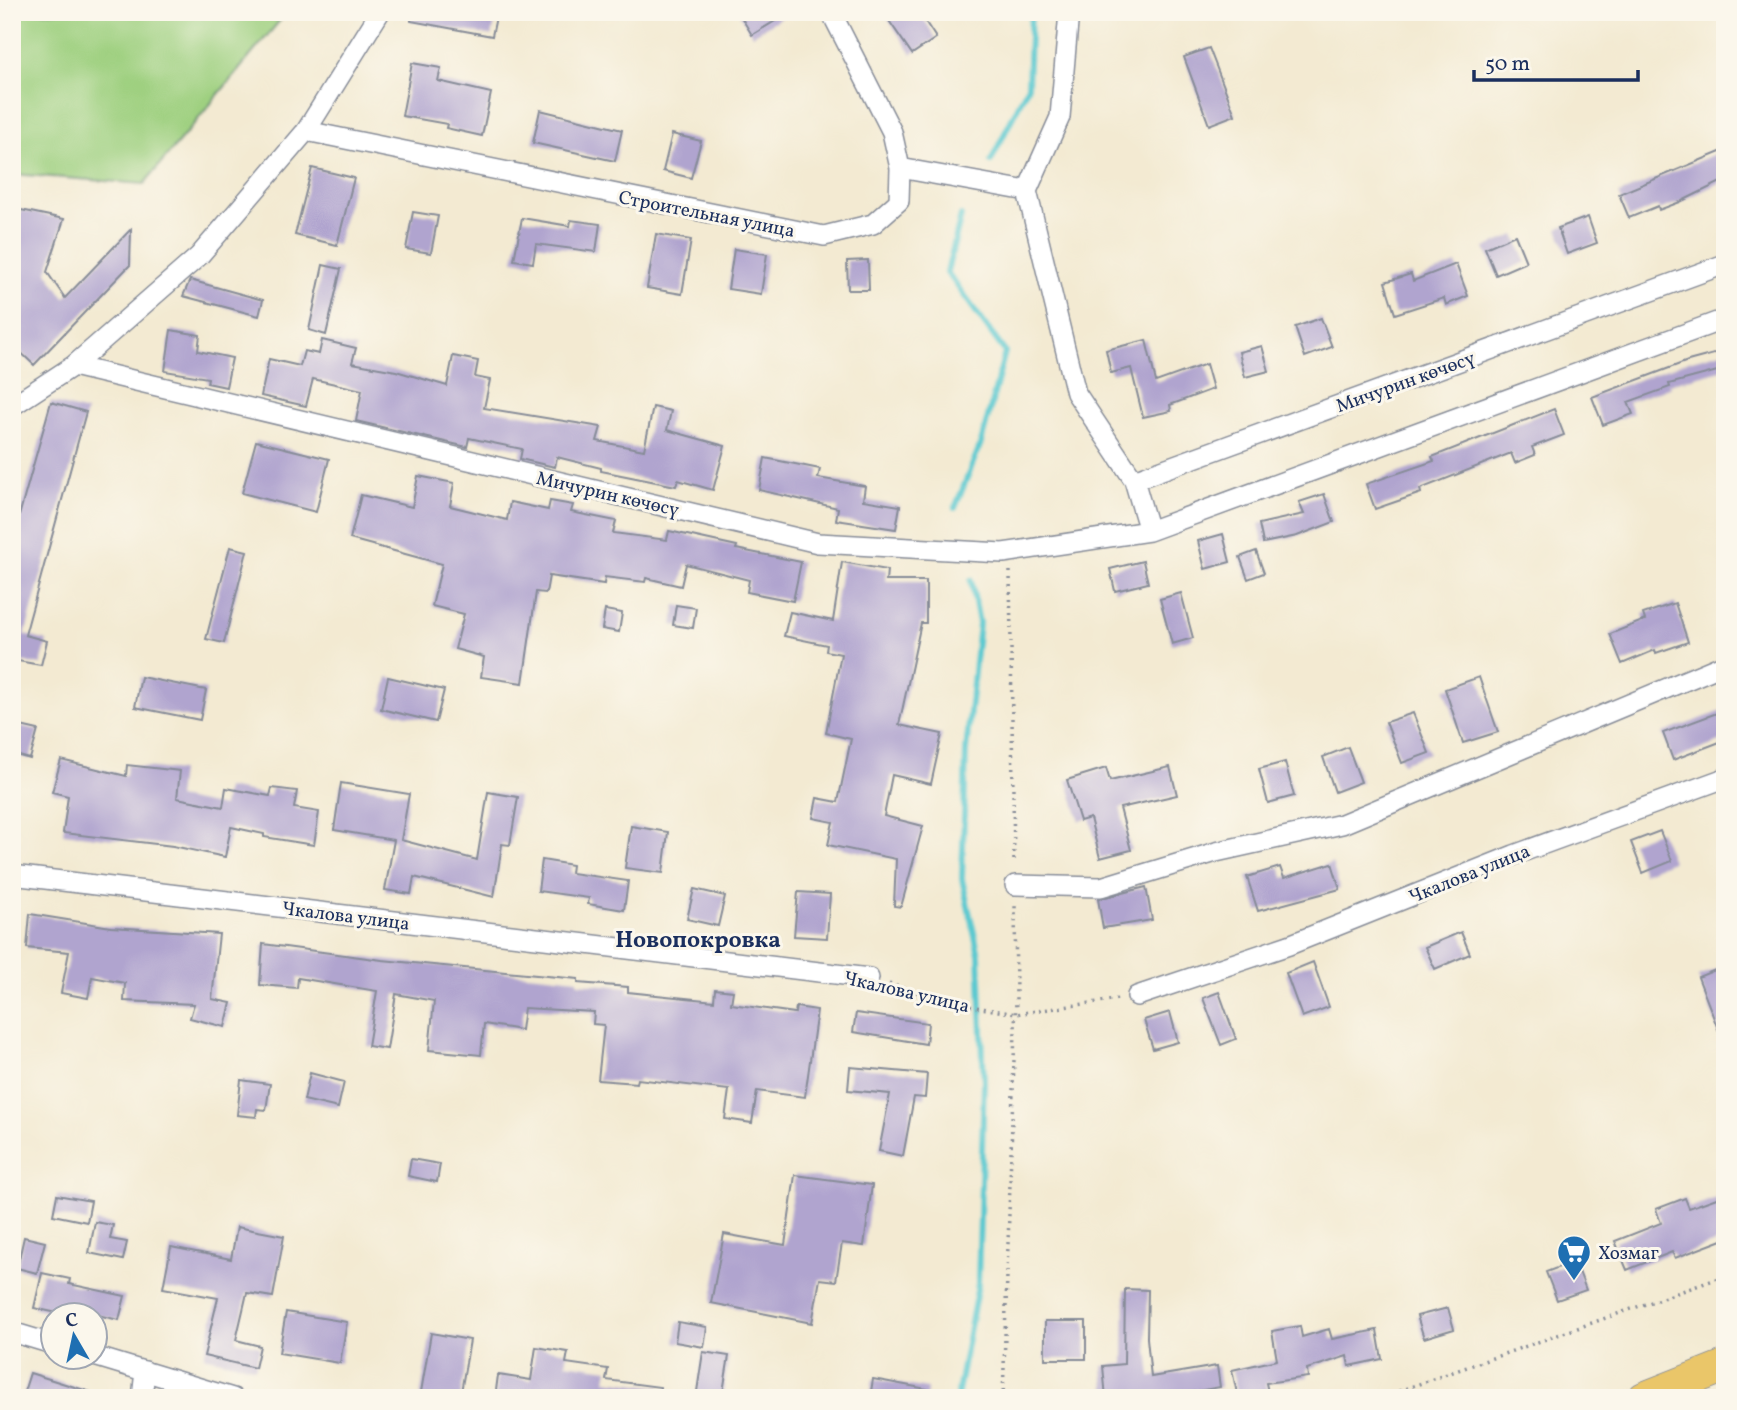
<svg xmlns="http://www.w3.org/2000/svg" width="1737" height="1410" font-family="Vollkorn,serif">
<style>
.green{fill:#9fd080;stroke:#5d806f;stroke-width:2}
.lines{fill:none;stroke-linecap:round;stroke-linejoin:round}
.stream{stroke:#5cc9d0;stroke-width:6}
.building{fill:#b0a4cf}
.street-casing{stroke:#878c98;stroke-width:22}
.primary-casing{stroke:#878c98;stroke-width:34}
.path{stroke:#878c98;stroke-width:3.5;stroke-dasharray:2 5;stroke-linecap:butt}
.street{stroke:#fff;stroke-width:19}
.primary{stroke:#eac669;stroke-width:32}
.labels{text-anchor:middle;stroke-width:6;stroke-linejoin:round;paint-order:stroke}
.street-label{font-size:19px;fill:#1b2f5e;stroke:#fbf7ec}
.poi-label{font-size:19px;fill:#1b2f5e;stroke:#fbf7ec;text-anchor:start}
.quarter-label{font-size:23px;font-weight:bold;fill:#1b2f5e;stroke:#fbf7ec}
</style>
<rect width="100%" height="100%" fill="#fbf7ec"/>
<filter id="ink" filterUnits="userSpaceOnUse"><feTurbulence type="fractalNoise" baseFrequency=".0143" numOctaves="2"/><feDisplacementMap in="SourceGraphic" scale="14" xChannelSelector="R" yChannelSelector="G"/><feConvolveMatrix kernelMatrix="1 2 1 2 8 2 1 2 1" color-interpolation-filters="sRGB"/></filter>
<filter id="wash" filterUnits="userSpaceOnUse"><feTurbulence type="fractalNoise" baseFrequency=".00686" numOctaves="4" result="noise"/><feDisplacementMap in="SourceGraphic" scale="28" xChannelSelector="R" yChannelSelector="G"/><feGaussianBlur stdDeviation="1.57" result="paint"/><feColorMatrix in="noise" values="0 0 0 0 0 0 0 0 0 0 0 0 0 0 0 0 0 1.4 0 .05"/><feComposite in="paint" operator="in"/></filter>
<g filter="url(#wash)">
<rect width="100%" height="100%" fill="#f3ead2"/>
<path class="green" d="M12,12h275l-143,172 -132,-10z"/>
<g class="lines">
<path class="stream" d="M991,161l37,-75 3,-74
M955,508l26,-65 24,-91 -58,-80 14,-56
M957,1398l21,-114 6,-201 -5,-128 -17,-76 4,-128 13,-128 -8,-43"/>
</g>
<g id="blocks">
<path class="building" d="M411,12h86l-5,24 -81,-15z
M738,12h52l-38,23z
M883,12h36l17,26 -24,16z
M1209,48l26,67 -26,10 -25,-68z
M412,63l29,5 -3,13 53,12 -9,43 -36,-8 1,-4 -45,-8z
M540,110l82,20 -7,31 -82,-18z
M672,134l29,7 -10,37 -28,-7z
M1725,150v30l-45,22 -21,8 -1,-4 -29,12 -10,-24z
M312,168l42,10 -17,67 -42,-10z
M21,210l43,9 -17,53 18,26 66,-69 -1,36 -96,100 -22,-21v-107z
M413,212l25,4 -7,37 -25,-4z
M1588,217l9,26 -30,11 -9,-26z
M522,218l48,8 1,-6 29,4 -4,28 -60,-8 -3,19 -19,-3z
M656,234l35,6 -9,54 -35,-6z
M1515,235l11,27 -30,13 -11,-27z
M734,249l33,5 -6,40 -33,-5z
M868,260l1,30h-21l-1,-29z
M1456,264l12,32 -22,9 -2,-7 -49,16 -10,-32 26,-8 2,7z
M323,265l18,4 -15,66 -17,-5z
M190,280l73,20 -4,16 -76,-20z
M1321,318l11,29 -27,10 -10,-30z
M171,330l29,5 -2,16 34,7 -6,29 -19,-4 1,-5 -43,-7z
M322,340l34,8 -4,15 44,8 51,15 6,-30 25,5 -3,16 15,3 -6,28 117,19 -4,14 47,9 9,-43 18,4 -4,19 58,16 -12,44 -35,-10 -2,6 -75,-15v-3l-44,-11 -2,10 -35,-8 2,-10 -53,-11 -2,9 -111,-26 6,-31 -49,-11 -7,27 -45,-10 8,-37 31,7 4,-15 15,3z
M1146,340l10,42 50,-18 7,25 -43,16 1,6 -28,6 -12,-49 -20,5 -5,-23z
M1262,346l7,25 -24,6 -6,-25z
M1725,351v18l-56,15 1,3 -42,15 5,12 -30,11 -11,-28 96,-36z
M51,402l35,10 -61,223 22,6 -6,24 -29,-5v-119z
M1554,409l10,26 -32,12 3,8 -20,8 -4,-10 -91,36 1,4 -46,16 -9,-25 68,-23 -2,-4z
M256,441l73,18 -13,53 -74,-19z
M765,458l55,11 -2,9 47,8 -2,14 37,6 -4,23 -60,-9 2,-12 -79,-18z
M418,476l36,7 -4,23 57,14 3,-18 38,8 2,-9 23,4 -2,7 45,9 -3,12 54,7 2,-9 68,15 -1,3 65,13 -8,39 -46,-9 2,-12 -63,-16 -5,22 -35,-8 -1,4 -40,-5 -1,7 -55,-8 -3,17 -10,-1 -13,91 -42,-6 3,-20 -29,-8 9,-35 -32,-8 10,-42 -92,-25 11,-44 51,12z
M1324,494l10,28 -37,14 -34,7 -4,-19 45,-10 -5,-12z
M1223,534l7,28 -25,7 -7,-28z
M230,547l17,4 -23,92 -18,-4z
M1256,551l8,22 -16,6 -8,-22z
M1143,561l5,22 -33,8 -5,-22z
M842,562l45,8 -1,11h40v42h-5l-22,102 43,9 -11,50 -39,-9 -8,41 39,10 -22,81 -7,-1 2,-47 -68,-14 5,-23 -20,-4 4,-20 21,4 13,-63 -25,-6 15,-79 -15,-3 1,-6 -43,-9 6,-24 43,9z
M1181,593l12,45 -21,6 -12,-45z
M1675,603l13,39 -32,11 -1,-3 -33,14 -12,-30 35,-14 -2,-6z
M676,605l20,3 -3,20 -20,-3z
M605,610l17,3 -3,19 -17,-3z
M141,677l65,13 -6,30 -65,-13z
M388,677l56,13 -8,32 -55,-13z
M1479,677l19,55 -35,11 -18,-54z
M1725,710v30l-52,20 -10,-27z
M1413,713l16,40 -27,10 -16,-41z
M12,724l26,6 -8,29 -18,-5z
M1348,747l13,35 -26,10 -12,-35z
M61,760l65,16 1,-11 53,6 -3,27 46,9 3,-19 44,8 2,-8 25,3 -3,17 25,4 -5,33 -50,-8v-3l-33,-7 -6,30 -52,-11 -110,-13 5,-37 -16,-4z
M1285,762l9,34 -26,7 -9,-34z
M1170,767l7,28 -57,13 11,42 -31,8 -10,-40 -10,3 -13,-41 39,-12 4,13z
M341,783l68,11 -8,46 76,20 11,-68 30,5 -8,48 -8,-1 -8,53 -80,-20 -3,17 -26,-4 9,-50 -60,-10z
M631,826l37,6 -5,41 -38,-5z
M1660,831l12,30 -29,12 -12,-31z
M542,860l30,5 -1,8 57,8 -4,29 -36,-6 1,-6 -51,-7z
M1332,863l8,26 -82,22 -11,-34 33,-10 4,11z
M1146,887l6,33 -49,8 -5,-29z
M694,889l31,7 -7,30 -31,-7z
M798,892l32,2 -3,44 -33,-2z
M30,914l81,13 108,7 -7,65 19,4 -6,24 -35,-9 4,-14 -70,-3 1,-18 -33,-6 -4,21 -27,-5 8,-41 -42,-4z
M1461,932l9,22 -35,15 -10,-22z
M263,944l119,16 196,19v4l50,4v5l86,9 1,-12 18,2 -2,13 64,9 1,-6 21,3 -12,87 -48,-6 -5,32 -27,-4 4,-29 -91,-11 -1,4 -39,-3 6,-55 -11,-1 1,-12 -70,-4 -3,22 -37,-6 -3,31 -52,-5 5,-49 -38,-7 -9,55 -19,-3 9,-55 -79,-13 -1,10 -37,-3z
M1313,962l16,45 -27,10 -16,-44z
M1725,966v76h-2l-25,-65z
M1219,992l17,47 -15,6 -18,-47z
M1170,1012l8,30 -25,7 -9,-29z
M856,1013l72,10 -2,21 -73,-12z
M850,1067l77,7 -2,24 -11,-1 -11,59 -24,-5 11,-57 -42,-4z
M310,1073l34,9 -6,26 -34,-8z
M241,1080l29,4 -4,26 -9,-1 -1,8 -19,-2z
M411,1159l29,5 -3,18 -29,-6z
M795,1175l77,10 -8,61 -22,-3 -6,38 -16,-2 -8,44 -101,-20 13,-69 61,11z
M57,1195l34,6 -4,21 -34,-7z
M1725,1195v44l-50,19 -3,-6 -45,18 -12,-29 46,-18 -5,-14 29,-11 4,10z
M95,1222l18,3 -3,14 17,3 -4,18 -34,-7z
M237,1227l47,9 -11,61 -26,-4 -11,47 24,6 -5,22 -51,-12 14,-58 -55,-10 8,-41 60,12z
M24,1237l21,5 -8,31 -20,-5z
M1575,1261l11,29 -29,10 -11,-28z
M42,1273l28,6 -1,5 56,12 -6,24 -56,-13 -1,7 -28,-6z
M1125,1289l23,1 -1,48 4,39 66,-11 3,21 -38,7v-3l-76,7 -3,-32 21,-2z
M1448,1308l6,21 -30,9 -7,-22z
M286,1312l61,10 -7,41 -61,-10z
M1045,1321h41v38h-41z
M678,1322l29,5 -3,20 -29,-5z
M1300,1326l2,11 27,-8 3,10 45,-9 5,29 -33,7 -2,-10 -40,13 1,8 -42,6 2,9 -30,6 -6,-28 45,-10 -5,-29z
M431,1333l39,7 -10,58h-40z
M536,1347l32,5 -2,11 42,6 -2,11 54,7 -1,11h-164l3,-23 33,5z
M703,1352l26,4 -7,42h-26z
M30,1373l67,21 -1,4h-74z
M873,1379l54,10 -1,9h-56z"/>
</g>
</g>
<g filter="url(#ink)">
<use href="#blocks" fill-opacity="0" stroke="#878c98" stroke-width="2"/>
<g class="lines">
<g class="street-casing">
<path id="street" d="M1069,12l-9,105 -33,74 49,202 58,87
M306,131l518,105 49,-12 26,-23 1,-33 -8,-36 -61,-120
M900,168l127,23
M73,366l745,177 185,10 146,-22 -15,-51 591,-216
M12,406l61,-40 126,-110 107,-125 74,-119
M1149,531l576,-212
M12,875l857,103
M1015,885l86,2 115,-35 126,-28 383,-160
M1137,996l152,-51 225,-90 211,-77
M12,1332l40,12
M94,1356l139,42
M142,1398l3,-27"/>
</g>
<g class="primary-casing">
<path id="primary" d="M1644,1398l81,-32"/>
</g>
<path class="path" d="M1010,571l4,293
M889,984l69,20 58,10 102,-15
M1003,1398l13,-399 -1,-96
M1379,1398l346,-122"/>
<use href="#street" class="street"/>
<use href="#primary" class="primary"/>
</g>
</g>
<defs>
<g id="supermarket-pin" transform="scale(1.75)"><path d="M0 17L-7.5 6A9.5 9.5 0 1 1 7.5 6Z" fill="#1f6fb2" stroke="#fbf7ec"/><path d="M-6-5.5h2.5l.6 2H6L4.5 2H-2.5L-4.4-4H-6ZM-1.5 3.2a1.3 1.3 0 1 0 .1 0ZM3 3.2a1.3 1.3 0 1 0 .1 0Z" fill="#fff"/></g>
</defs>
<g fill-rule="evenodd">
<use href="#supermarket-pin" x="1574" y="1252"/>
</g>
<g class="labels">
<g class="street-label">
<text transform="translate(707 213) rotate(11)" y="7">Строительная улица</text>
<text transform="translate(1405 381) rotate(-20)" y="7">Мичурин көчөсү</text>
<text transform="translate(608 493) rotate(13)" y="7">Мичурин көчөсү</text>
<text transform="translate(1469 873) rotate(-22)" y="7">Чкалова улица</text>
<text transform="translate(346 915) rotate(7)" y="7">Чкалова улица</text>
<text transform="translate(907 991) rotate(13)" y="7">Чкалова улица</text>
</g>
<g class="poi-label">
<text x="1598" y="1259">Хозмаг</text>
</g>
<g class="quarter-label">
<text x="698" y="947">Новопокровка</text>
</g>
</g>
<rect width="1737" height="1410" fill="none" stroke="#fbf7ec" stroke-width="42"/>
<g transform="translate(74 1336) rotate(351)"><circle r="33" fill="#fbf7ec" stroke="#a1a7b3" stroke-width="2"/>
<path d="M0-5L12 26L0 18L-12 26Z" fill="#1f6fb2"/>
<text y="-10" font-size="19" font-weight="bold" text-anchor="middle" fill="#1b2f5e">С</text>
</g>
<path d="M1474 70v10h164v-10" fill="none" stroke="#1b2f5e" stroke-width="3.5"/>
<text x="1485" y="70" font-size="21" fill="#1b2f5e" stroke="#fbf7ec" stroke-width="5" paint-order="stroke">50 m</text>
</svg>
